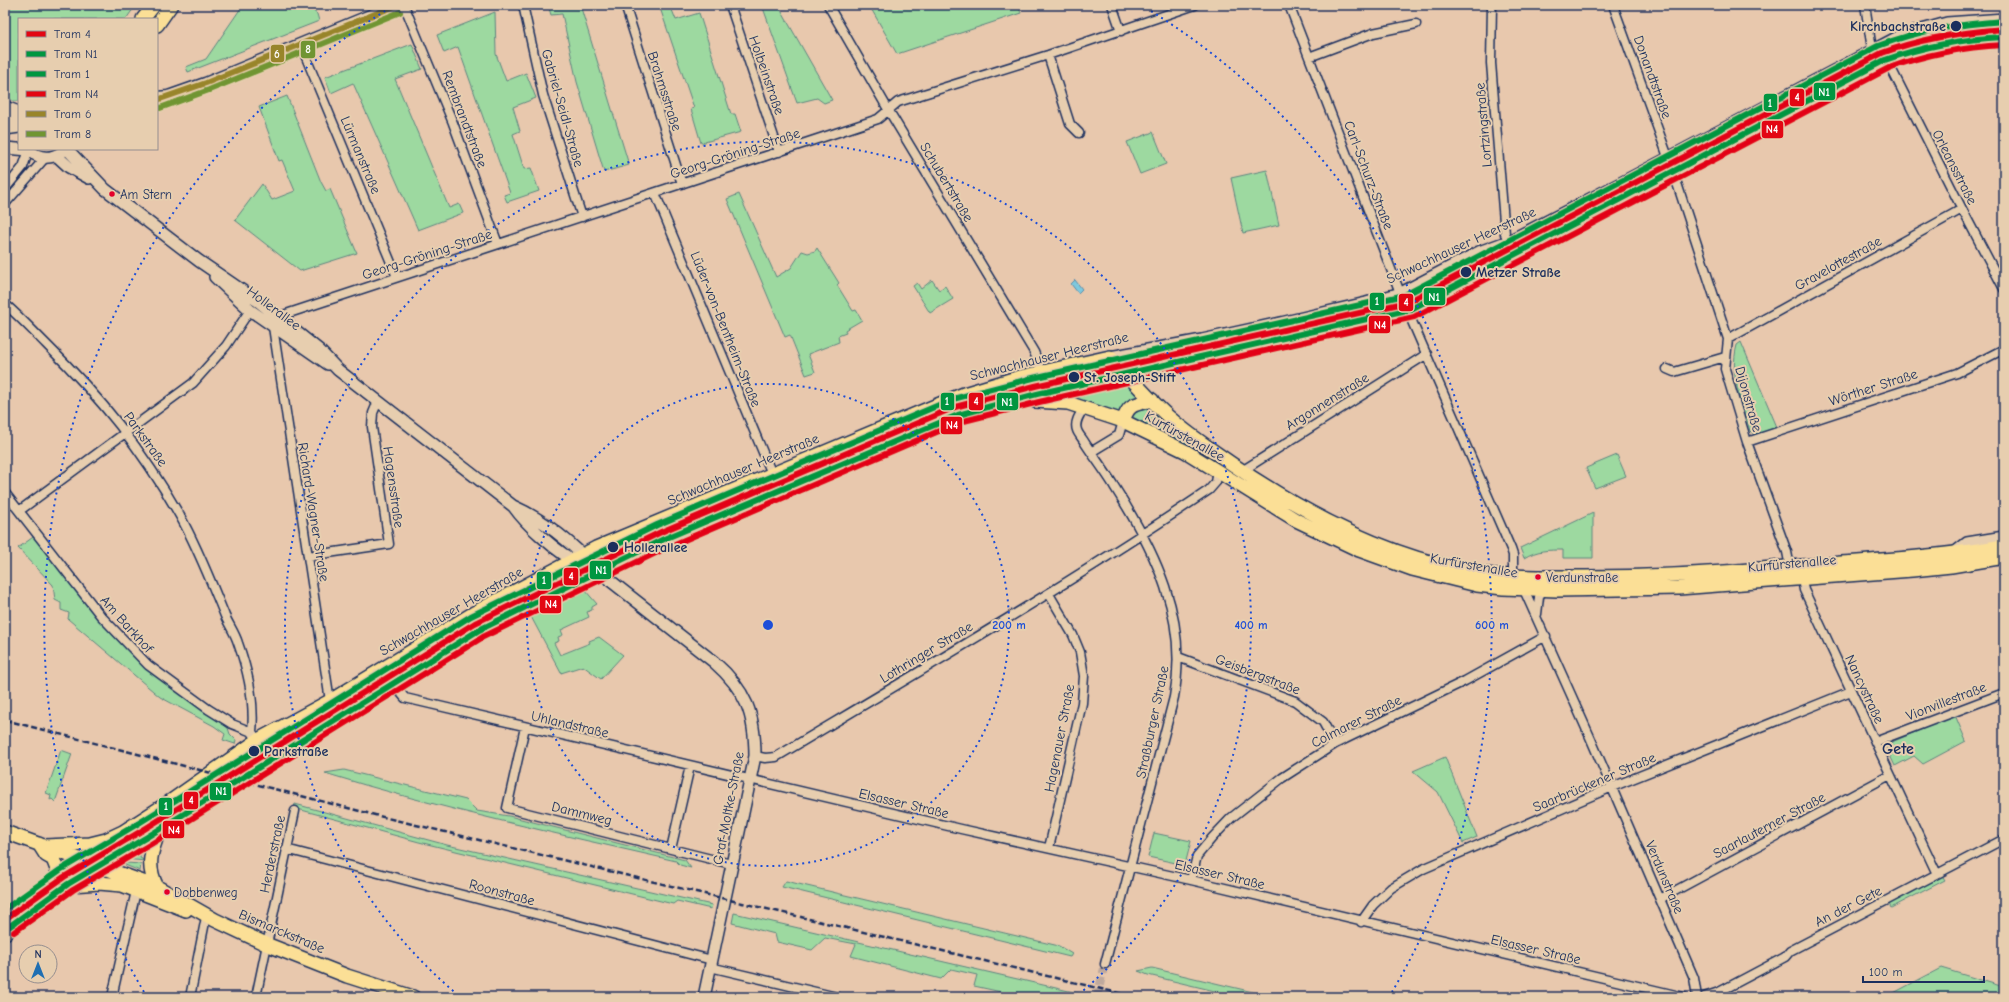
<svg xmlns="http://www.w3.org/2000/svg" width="2009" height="1002" font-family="'Comic Neue',sans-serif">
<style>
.green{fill:#9dd9a0;stroke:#5c847f}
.water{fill:#7ec9de;stroke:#568bab}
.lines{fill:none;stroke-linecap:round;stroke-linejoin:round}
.street-tunnel{stroke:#bfa99d;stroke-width:8;stroke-dasharray:8 4;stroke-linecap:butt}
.street-casing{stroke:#1b2f5e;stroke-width:11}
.secondary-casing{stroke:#1b2f5e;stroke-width:14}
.primary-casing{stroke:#1b2f5e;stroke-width:16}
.street{stroke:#e7ceaf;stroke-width:8}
.secondary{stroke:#e7ceaf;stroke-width:11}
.primary{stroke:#fbdf96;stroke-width:13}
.rail{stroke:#1b2f5e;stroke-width:2.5;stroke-dasharray:6 3;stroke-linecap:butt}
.tram-1-casing{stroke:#e7ceaf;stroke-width:9}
.tram-2-casing{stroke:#e7ceaf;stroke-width:9}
.tram-3-casing{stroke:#e7ceaf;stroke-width:9}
.tram-4-casing{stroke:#e7ceaf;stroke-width:9}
.tram-5-casing{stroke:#e7ceaf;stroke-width:9}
.tram-6-casing{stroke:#e7ceaf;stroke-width:9}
.tram-1{stroke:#e30613;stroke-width:6}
.tram-2{stroke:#009640;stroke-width:6}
.tram-3{stroke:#009640;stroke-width:6}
.tram-4{stroke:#e30613;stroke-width:6}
.tram-5{stroke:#98852a;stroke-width:6}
.tram-6{stroke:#709532;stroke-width:6}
.ring{fill:none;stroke:#1d4ed8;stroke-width:2;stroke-dasharray:2 4}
.stop-dot{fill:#1b2f5e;stroke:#e7ceaf;stroke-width:1.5}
.bus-dot{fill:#e4002b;stroke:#e7ceaf;stroke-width:1.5}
.labels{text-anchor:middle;stroke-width:4;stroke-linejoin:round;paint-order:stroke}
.bus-label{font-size:13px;fill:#1b2f5e;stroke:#e7ceaf;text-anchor:start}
.stop-label{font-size:14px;font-weight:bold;fill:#1b2f5e;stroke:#e7ceaf;text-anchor:start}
.street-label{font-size:14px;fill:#1b2f5e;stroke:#e7ceaf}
.quarter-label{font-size:16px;font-weight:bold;fill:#1b2f5e;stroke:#e7ceaf}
.centre{fill:#1d4ed8;stroke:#e7ceaf;stroke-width:2}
.ring-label{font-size:12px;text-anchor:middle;font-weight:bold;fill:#1d4ed8;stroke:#e7ceaf;stroke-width:4;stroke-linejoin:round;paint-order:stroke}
.line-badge{stroke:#e7ceaf;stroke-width:1.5}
.badge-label{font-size:11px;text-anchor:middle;font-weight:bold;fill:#fff}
</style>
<rect width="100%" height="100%" fill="#e8c8ad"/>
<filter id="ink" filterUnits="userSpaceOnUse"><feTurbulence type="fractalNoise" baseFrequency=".025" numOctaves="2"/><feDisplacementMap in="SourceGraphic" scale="8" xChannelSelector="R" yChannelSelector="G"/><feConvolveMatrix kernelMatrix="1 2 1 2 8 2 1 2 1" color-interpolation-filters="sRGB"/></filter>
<g filter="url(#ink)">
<path class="green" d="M5,5h131l-10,14h-107v82h-6l-8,-6z
M243,5h63l11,9 2,7 -131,51 -2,-5 20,-8z
M548,5h40l-7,3 48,157 -25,7 -27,-90 -15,-68 -11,1z
M668,5h2l6,15 23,-7 32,101h4l6,18 -40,11 -10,-34 3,-1 -34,-100z
M762,5h16l54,95 -8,3 -7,-5 -20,5z
M869,5h159l-9,3 2,5 -124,41z
M495,12l1,42 10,27 20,-8 10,25 -23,9 7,24 -7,3 11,35 7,-1 8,23 -32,11 -3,-7 6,-2 -52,-146 -14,6 -7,-18z
M412,44l10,25 -27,10 54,129 10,-4 4,9 -45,17 -65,-147 -22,10 -6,-16z
M287,96l34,86 5,9 4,-2 27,64 -57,18 -65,-51 27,-36 10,16 23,-9 -13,-31 -3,1 -20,-54z
M1153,132l13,32 -26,10 -13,-32z
M1267,170l12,55 -36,8 -12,-55z
M739,194l37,83 15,-9 11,-17 6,2 7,-2 2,-3 22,35 -2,2 16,26 3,-1 6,10 -17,10 1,3 -8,3 1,6 -31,12 7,18 -9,3 -16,-40 -5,2 -58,-138z
M932,280l7,10 6,-4 8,13 -23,14 -17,-27 4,-3 4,6z
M1741,342l36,85 -21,9 -6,-5c-9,-30 -21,-55 -13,-86z
M1126,383l16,16 -21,15 -51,-14z
M1143,407l67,49 35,23 -1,2 -111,-61 -2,-4v-3z
M1617,455l9,21 -31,12 -9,-20z
M1593,513v45h-30v-8c-15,0 -26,0 -39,8l-4,-10z
M36,535l67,85 103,92 22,16 2,6 6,6 -1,4 -12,-4 2,-6 -11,-8 -54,-29 -92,-78 1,-6 -8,-3v-7l-6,-3 -2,-15 -35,-37z
M585,590l12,14 -5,3v3l-5,2 2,5 -28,13 2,5 -5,2 1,4 -5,2 6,12 30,-12 -1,-2 10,-4 24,18 -22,24 -18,-13 -22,7 -33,-62z
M1955,715l11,26 -43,23 -9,-8 -19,10 -10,-21z
M61,750l11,4 -17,48 -3,-3 -2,1 1,-5 -5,-2z
M1445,757l32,80 -14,6 -25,-51 -25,-21z
M344,770l122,30 11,11 32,5 176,44 6,8 -11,-3 -4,-4c-117,-27 -236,-52 -351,-88z
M295,804l152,41 265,60 -1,4 -34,-8 -4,3 -254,-62 -125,-34z
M1154,833l37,8 -6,24 -37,-8z
M151,839l-1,7 -6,-2 -4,14 6,3 -23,-2z
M126,863l15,1 -1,7 -15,-6z
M1941,874l4,6 -54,28 -3,-6z
M786,881l273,65 13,8 -2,3 -288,-70z
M734,913l352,82 -1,2h-61l-50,-11 3,-11 -26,-6 -10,10 -90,-23 5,-12 -31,-6 -13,12 -35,-8 -2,-8 -43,-11z
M1152,968l122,29h-34l-92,-22 -10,-4z
M1941,968l63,19v10h-118z"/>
<path class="water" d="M1075,280l7,9 -4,4 -7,-9z"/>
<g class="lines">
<path class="street-tunnel" d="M1097,997l8,-33"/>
<g class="street-casing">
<path id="street" d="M404,5l49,118 45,121
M523,5l20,90 39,122
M625,5l57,179
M730,5l49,147
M828,5l61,106 145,241 8,20
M1112,5l9,26
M1289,5l115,298 107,246 2,6v21
M1492,5l-1,58 14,171 4,7
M1613,5l55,152
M1865,5l7,44
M300,43l97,234
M1048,55l22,69 9,9
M1885,56l77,153 42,80
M1309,57l64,-24 43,-9
M157,96l11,-1 37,-13 187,-77
M157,106l5,-2 6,-9
M1672,168l56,171 -3,30 22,73 40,110 3,15
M5,189l18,-22 6,-17
M655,193l117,281
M5,204l40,-46
M5,304c15,13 28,27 41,40 55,54 96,105 134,172 18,32 31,66 45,100 4,9 10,17 13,27 10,28 17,59 14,89
M277,317l601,-198 20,-17 150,-47 147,-50
M273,327l57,374
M1728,339l234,-130
M1667,369l7,3 51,-15
M1084,408c-4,6 -10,14 -7,22 1,4 6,9 8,13 9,14 20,28 29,43 41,65 75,133 60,211l-69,267
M1747,442l210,-69 47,-24
M1091,452l28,-17 4,-14
M1242,471l185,-117
M5,493l96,123 47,49 60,44 24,15 20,8 2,3
M19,511l174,-128 33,-37 24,-36
M308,556l81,-12 -17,-117 1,-14 5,-12
M1802,579l2,11 133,284
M1524,590l66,147 104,241 3,19
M1049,594l24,41 7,17 4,24 -2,27 -33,145
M1537,614l2,-17 3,-7
M1178,657l117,44 28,21 12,22
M396,679l4,13 5,6 556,131 230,51 493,117
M525,727l-18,81 224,56
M1875,742l129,-49
M755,756l10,2 11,-1c146,-87 292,-172 433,-267l7,-8 2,-11
M286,849l426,111
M671,849l19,-83
M1191,880l6,-24 15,-18 19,-20 51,-40 53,-34 130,-63 81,-45
M1660,899l230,-124
M1361,922l12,-17 18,-17 32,-19 189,-82 239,-96
M710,967l127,30
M112,997l24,-106
M190,997l16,-80
M256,997l39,-186
M1704,997l15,-5 66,-35 5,-6 214,-112"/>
</g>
<g class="secondary-casing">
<path id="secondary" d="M5,107l14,5
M5,113l14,11
M5,129l14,-2
M5,148l24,2
M28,149c10,10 22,11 34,3
M67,149l38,40 94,72 60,41 60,48 19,20 175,136c32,14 62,40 85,65l116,91c32,28 41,52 41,94l-51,241
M57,156l12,11 20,11
M215,277l35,33 78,54
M1110,357l92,-17 83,-18 81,-19 35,-10 78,-41 30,-11 114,-59 277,-146 47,-13 57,-4
M1025,397l45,-9 82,-25 168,-38 53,-6 35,-9 106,-58 371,-196c45,-18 72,-17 119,-18
M514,507c12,17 44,47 65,56
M1953,554l14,-11 37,-6"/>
</g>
<g class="primary-casing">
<path id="primary" d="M143,19l11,-14
M157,25l14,-20
M1123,421c6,-18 11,-16 29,-21
M5,832l152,55 58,33 51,24 81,32 66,21
M39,844l7,11 7,4 5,13 -6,27
M45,846l45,-2 16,-4 17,-8 48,-31 87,-61 72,-39 144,-88 122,-65 368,-154 56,-17 90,-20c21,20 39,43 61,62 18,16 38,29 58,43 75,52 163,98 255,112 33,4 67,3 101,3 63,0 126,-3 188,-9 77,-6 155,-9 231,-22
M71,885l28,-2 23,2 64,25
M157,887c-12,-23 -5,-38 4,-61
M5,933l94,-68 117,-76 116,-67 109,-71 81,-45 138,-64 20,-12 267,-114 55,-15 23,-4 10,4 33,2 55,18 62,30 111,69 63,30 53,19 65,16 26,3 54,2 122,-2 233,-18 39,-4 53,-9"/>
</g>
<use href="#street" class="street"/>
<use href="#secondary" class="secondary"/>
<use href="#primary" class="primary"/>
<path class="rail" d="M5,720l382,98 748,179"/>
<g class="tram-1-casing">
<path id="tram-1" d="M5,919l59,-42 79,-47 332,-207 186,-91 294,-125 80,-21 373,-84 474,-249c40,-15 80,-21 122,-24"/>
</g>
<g class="tram-2-casing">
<path id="tram-2" d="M10,926l58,-42 79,-47 332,-207 185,-91 294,-124 79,-21 374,-85 474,-249c39,-14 78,-21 119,-23"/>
</g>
<g class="tram-3-casing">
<path id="tram-3" d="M5,909l55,-39 79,-47 332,-207 186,-91 296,-126 80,-21 372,-83 473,-249c41,-16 82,-22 126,-25"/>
</g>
<g class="tram-4-casing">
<path id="tram-4" d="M14,932l59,-42 78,-46 332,-207 185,-90 292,-125 79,-20 375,-85 475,-249c37,-14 75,-21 115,-23"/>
</g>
<g class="tram-5-casing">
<path id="tram-5" d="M157,100l49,-17 191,-78"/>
</g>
<g class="tram-6-casing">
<path id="tram-6" d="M160,108l49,-18 191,-78"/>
</g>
<use href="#tram-1" class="tram-1"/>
<use href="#tram-2" class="tram-2"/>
<use href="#tram-3" class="tram-3"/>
<use href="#tram-4" class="tram-4"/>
<use href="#tram-5" class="tram-5"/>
<use href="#tram-6" class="tram-6"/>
</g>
</g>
<g class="ring">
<circle cx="768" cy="625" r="241"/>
<path d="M458 995A483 483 0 1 1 1078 995"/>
<path d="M144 992A724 724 0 0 1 390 8M1146 8A724 724 0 0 1 1392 992"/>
</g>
<g class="stop-dot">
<circle cx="1956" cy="26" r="6"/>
<circle cx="1466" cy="272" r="6"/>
<circle cx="1074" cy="377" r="6"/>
<circle cx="613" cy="547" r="6"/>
<circle cx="254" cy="751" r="6"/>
</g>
<g class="bus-dot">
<circle cx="112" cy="194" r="3.5"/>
<circle cx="1538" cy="577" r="3.5"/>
<circle cx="167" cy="892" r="3.5"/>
</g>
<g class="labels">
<g class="bus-label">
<text x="120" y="199">Am Stern</text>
<text x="1546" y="582">Verdunstraße</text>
<text x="174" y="897">Dobbenweg</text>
</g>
<g class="stop-label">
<text x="1946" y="31" text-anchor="end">Kirchbachstraße</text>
<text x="1476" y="277">Metzer Straße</text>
<text x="1084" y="382">St. Joseph-Stift</text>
<text x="624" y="552">Hollerallee</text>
<text x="264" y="756">Parkstraße</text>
</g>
<g class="street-label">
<text transform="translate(767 75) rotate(71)" y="5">Holbeinstraße</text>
<text transform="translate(1653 77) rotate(70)" y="5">Donandtstraße</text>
<text transform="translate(665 91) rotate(72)" y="5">Brahmsstraße</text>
<text transform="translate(563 108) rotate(74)" y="5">Gabriel-Seidl-Straße</text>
<text transform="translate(465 119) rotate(69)" y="5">Rembrandtstraße</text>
<text transform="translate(1483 125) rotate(-95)" y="5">Lortzingstraße</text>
<text transform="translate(735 153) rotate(-18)" y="5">Georg-Gröning-Straße</text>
<text transform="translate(361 155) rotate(67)" y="5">Lürmanstraße</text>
<text transform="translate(1955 167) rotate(63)" y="5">Orleansstraße</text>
<text transform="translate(1369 175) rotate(69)" y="5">Carl-Schurz-Straße</text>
<text transform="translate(947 182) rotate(59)" y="5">Schubertstraße</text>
<text transform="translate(1461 245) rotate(-25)" y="5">Schwachhauser Heerstraße</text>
<text transform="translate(427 254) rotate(-18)" y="5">Georg-Gröning-Straße</text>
<text transform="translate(1838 263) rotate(-29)" y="5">Gravelottestraße</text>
<text transform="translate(274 308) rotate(37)" y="5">Hollerallee</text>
<text transform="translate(726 329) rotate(68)" y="5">Lüder-von-Bentheim-Straße</text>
<text transform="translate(1049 356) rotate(-14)" y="5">Schwachhauser Heerstraße</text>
<text transform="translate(1873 387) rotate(-18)" y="5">Wörther Straße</text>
<text transform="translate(1749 399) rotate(74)" y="5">Dijonstraße</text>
<text transform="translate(1327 401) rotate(-32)" y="5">Argonnenstraße</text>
<text transform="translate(1185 436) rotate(29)" y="5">Kurfürstenallee</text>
<text transform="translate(146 439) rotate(54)" y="5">Parkstraße</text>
<text transform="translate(743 469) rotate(-23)" y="5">Schwachhauser Heerstraße</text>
<text transform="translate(394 487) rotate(82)" y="5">Hagensstraße</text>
<text transform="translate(314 512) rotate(81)" y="5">Richard-Wagner-Straße</text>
<text transform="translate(1792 563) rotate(-5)" y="5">Kurfürstenallee</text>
<text transform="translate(1474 565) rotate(10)" y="5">Kurfürstenallee</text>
<text transform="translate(451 611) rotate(-30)" y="5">Schwachhauser Heerstraße</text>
<text transform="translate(127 624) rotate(48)" y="5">Am Barkhof</text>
<text transform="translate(926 652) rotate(-31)" y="5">Lothringer Straße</text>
<text transform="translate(1258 674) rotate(21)" y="5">Geisbergstraße</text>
<text transform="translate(1865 689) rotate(65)" y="5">Nancystraße</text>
<text transform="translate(1946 701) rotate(-21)" y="5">Vionvillestraße</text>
<text transform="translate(1356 721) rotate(-27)" y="5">Colmarer Straße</text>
<text transform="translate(1152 722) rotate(-78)" y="5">Straßburger Straße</text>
<text transform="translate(570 724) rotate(13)" y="5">Uhlandstraße</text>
<text transform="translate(1059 738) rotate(-79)" y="5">Hagenauer Straße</text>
<text transform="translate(1594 782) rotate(-23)" y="5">Saarbrückener Straße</text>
<text transform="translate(904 803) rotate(13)" y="5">Elsasser Straße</text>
<text transform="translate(728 808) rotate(-79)" y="5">Graf-Moltke-Straße</text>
<text transform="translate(582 813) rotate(14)" y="5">Dammweg</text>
<text transform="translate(1769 825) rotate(-28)" y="5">Saarlauterner Straße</text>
<text transform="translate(272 854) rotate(-78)" y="5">Herderstraße</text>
<text transform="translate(1220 874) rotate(13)" y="5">Elsasser Straße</text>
<text transform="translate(1665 877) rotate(67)" y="5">Verdunstraße</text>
<text transform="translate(502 892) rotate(15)" y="5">Roonstraße</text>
<text transform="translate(1848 906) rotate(-27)" y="5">An der Gete</text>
<text transform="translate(282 931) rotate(23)" y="5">Bismarckstraße</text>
<text transform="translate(1536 949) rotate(13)" y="5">Elsasser Straße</text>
</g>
<g class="quarter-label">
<text x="1898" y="754">Gete</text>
</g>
</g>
<circle cx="768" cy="625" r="6" class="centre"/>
<g class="ring-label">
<text x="1009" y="629">200 m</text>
<text x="1251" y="629">400 m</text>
<text x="1492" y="629">600 m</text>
</g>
<g class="line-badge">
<rect x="300" y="40" width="16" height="19" rx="4" fill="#709532"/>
<rect x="270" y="44" width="15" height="19" rx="4" fill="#98852a"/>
<rect x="1813" y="82" width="23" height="19" rx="4" fill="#009640"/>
<rect x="1789" y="88" width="16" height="19" rx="4" fill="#e30613"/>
<rect x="1763" y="93" width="15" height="19" rx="4" fill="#009640"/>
<rect x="1761" y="120" width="23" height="19" rx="4" fill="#e30613"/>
<rect x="1423" y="287" width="23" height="19" rx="4" fill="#009640"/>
<rect x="1369" y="292" width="16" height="19" rx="4" fill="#009640"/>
<rect x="1398" y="293" width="16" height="19" rx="4" fill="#e30613"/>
<rect x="1368" y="315" width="23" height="19" rx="4" fill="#e30613"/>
<rect x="940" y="392" width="15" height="19" rx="4" fill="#009640"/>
<rect x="968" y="392" width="16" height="19" rx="4" fill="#e30613"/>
<rect x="996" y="392" width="23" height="19" rx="4" fill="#009640"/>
<rect x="940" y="416" width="23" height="19" rx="4" fill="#e30613"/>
<rect x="589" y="560" width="23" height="20" rx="4" fill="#009640"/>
<rect x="563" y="567" width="16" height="19" rx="4" fill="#e30613"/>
<rect x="536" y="571" width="16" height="19" rx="4" fill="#009640"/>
<rect x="539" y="595" width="23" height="19" rx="4" fill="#e30613"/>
<rect x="209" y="782" width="23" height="19" rx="4" fill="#009640"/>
<rect x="183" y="791" width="16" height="19" rx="4" fill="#e30613"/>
<rect x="158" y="797" width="15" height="19" rx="4" fill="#009640"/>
<rect x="162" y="820" width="23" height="19" rx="4" fill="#e30613"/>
</g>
<g class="badge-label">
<text x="308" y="53">8</text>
<text x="277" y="58">6</text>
<text x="1824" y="96">N1</text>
<text x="1797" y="101">4</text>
<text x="1770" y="107">1</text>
<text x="1772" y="133">N4</text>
<text x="1434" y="301">N1</text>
<text x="1377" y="305">1</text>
<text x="1406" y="306">4</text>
<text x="1380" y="329">N4</text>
<text x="947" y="405">1</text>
<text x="976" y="405">4</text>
<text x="1007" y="406">N1</text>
<text x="952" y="429">N4</text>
<text x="601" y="574">N1</text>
<text x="571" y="580">4</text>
<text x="544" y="584">1</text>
<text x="551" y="608">N4</text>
<text x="221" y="795">N1</text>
<text x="191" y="804">4</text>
<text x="166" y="810">1</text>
<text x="174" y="834">N4</text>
</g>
<rect width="2009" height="1002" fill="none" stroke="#e7ceaf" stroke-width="20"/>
<rect x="10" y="10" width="1989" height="982" fill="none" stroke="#1b2f5e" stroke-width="1.5" filter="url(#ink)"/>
<rect x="18" y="18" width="140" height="132" fill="#e7ceaf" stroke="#958e8f"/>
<rect x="26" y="31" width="20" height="6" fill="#e30613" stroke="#958e8f"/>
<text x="54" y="38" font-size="12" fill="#1b2f5e">Tram 4</text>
<rect x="26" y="51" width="20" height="6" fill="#009640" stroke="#958e8f"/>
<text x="54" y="58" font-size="12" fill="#1b2f5e">Tram N1</text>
<rect x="26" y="71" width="20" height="6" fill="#009640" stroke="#958e8f"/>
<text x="54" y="78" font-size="12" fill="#1b2f5e">Tram 1</text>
<rect x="26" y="91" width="20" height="6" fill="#e30613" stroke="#958e8f"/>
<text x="54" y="98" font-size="12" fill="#1b2f5e">Tram N4</text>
<rect x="26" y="111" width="20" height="6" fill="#98852a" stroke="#958e8f"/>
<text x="54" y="118" font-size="12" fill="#1b2f5e">Tram 6</text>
<rect x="26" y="131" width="20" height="6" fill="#709532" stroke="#958e8f"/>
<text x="54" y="138" font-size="12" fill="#1b2f5e">Tram 8</text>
<g transform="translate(38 964)"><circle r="19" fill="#e7ceaf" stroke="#958e8f"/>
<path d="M0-3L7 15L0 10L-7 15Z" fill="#1f6fb2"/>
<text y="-6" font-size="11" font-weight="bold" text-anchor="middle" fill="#1b2f5e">N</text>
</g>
<path d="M1863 976v6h121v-6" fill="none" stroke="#1b2f5e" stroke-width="2"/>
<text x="1869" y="976" font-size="12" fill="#1b2f5e" stroke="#e7ceaf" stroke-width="3" paint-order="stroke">100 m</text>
</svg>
